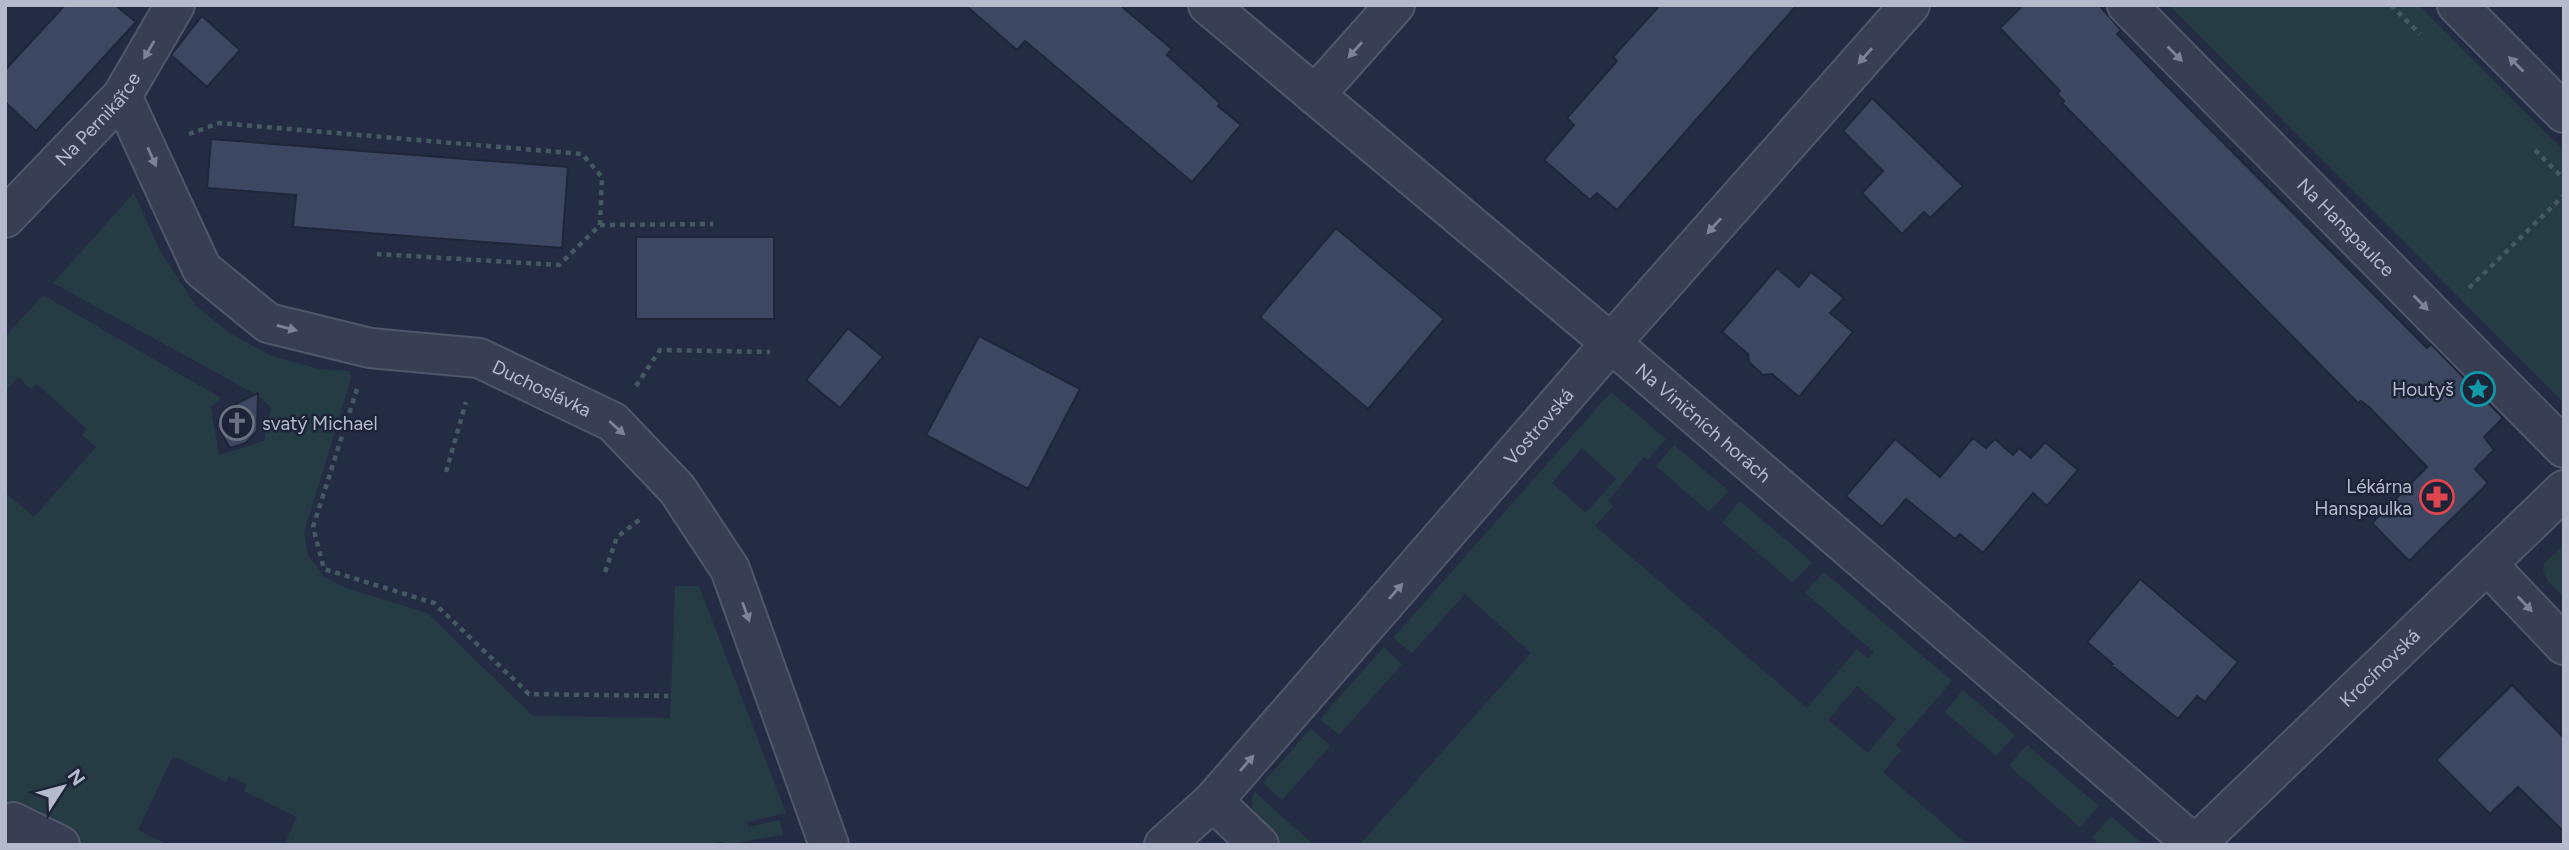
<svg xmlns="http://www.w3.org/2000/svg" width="2569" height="850" font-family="Figtree,sans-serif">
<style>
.green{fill:#263c44;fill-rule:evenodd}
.building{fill:#3d4761;stroke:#1f263a;stroke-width:2}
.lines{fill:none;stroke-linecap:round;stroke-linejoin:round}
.minor-casing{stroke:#50576a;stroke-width:42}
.path{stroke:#445961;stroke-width:4.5;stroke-dasharray:5 5;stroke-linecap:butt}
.minor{stroke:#383f53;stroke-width:38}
.oneway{fill:#7d8396}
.labels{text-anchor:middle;stroke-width:5;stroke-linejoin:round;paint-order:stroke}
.street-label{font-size:19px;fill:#b5bbcd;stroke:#1d2438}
.poi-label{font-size:19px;fill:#b5bbcd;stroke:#1d2438;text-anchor:end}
</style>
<rect width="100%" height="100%" fill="#242c43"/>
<path class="green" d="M2169,5h250l145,146v252z
M134,193l25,56 37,57 32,26 41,23 50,14 31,2 1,8 -47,154 4,22 16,22 22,11 81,25 106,103 137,2 5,-132h24l87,227 -39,9 1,5 32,-7 3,15 -59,10 -1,-4 -20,4h-419l13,-28 -53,-26 3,-6 -18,-9 -3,6 -53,-26 -35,74 30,15h-163v-353l29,25 62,-70 -14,-12 5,-6 -50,-45 -6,5 -13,-12 -13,14v-54l38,-42 178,103 -10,10 8,47 45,-14 7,-34 -14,-12 -204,-112z
M1611,392l55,47 -18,21 -4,-3 -36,44 5,5 -18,20 212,182 50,-59 11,10 6,-7 -69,-59 19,-21 128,109 -56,64 5,6 -18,21 85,73h-609l172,-192 -66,-59 -53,59 -19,-15zM1582,448l34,31 -30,34 -34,-30zM1857,686l39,33 -28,34 -40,-33z
M1674,445l55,46 -20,21 -53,-46z
M1740,501l72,61 -19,21 -71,-61z
M2564,545v53l-16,-17 -5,-11 1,-6z
M1384,647l18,17 -63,71 -19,-16z
M1963,690l52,45 -19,21 -51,-44z
M1311,728l19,18 -48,54 -19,-17z
M2027,745l72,61 -19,21 -71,-61z
M1255,792l59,53h-37c-12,-16 -34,-33 -22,-53z
M2111,816l33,29h-44l-8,-7z"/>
<path class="building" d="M65,5h50l21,17 -100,109 -31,-29v-32z
M965,5h155l52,44 -5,6 53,48 -2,3 23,19 -49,57 -167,-141 -8,9z
M1660,5h137l-180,205 -20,-17 -7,7 -46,-40 30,-35 -7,-7 50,-57 -4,-4z
M2023,5h76l22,25 -4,4 51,53 259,261 4,-4 72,74 -19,19 10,13 -19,19 13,14 -79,78 -37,-38 55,-56 -58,-60 -8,-6 -3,2 -296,-300 2,-2 -7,-7 3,-3 -60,-63z
M202,16l38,34 -33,37 -36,-32z
M1872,98l91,88 -33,32 -6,-6 -22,22 -40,-41 21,-22 -40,-40z
M211,139l357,28 -6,81 -269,-21 3,-32 -89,-7z
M1336,228l108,91 -76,90 -108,-92z
M636,237h138v82h-138z
M1777,268l22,19 12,-15 33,26 -14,15 23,19 -54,65 -27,-23 -9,1 -14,-13 -1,-8 -26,-22z
M848,328l35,29 -43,51 -34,-28z
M979,336l101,53 -52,100 -102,-54z
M258,393l-1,38 -11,12 -16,5 -13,-22 5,-15z
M1973,438l13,10 9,-9 18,16 6,-7 12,10 14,-16 33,28 -31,36 -14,-13 -50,60 -23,-19 -5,5 -49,-40 -24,28 -36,-31 49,-57 45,38z
M2140,579l98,83 -33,40 -8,-6 -19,23 -67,-54 2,-1 -26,-22z
M2512,685l52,53v94l-46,-45 -28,27 -54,-54z"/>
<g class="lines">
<g class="minor-casing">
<g id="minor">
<path id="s1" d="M1208,5l403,338 584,502 369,-355"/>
<path id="s2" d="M2127,5l437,443"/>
<path d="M2457,5l107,108"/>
<path d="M1315,95l80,-90"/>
<path id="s3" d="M122,96l80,173 66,54 102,25 109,10 134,64 64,67 53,80 99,276"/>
<path id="s4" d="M5,218l117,-122 53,-91"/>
<path d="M2487,564l77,81"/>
<path d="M1213,801l46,44"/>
<path d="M5,838l8,-16 47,23"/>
<path id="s5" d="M1164,845l49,-44 398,-458 299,-338"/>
</g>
</g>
<path class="path" d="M2391,5l29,29
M189,134l30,-11 363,31 20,23 -2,48 -41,40 -182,-11
M2535,150l29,29
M600,225l113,-1
M2469,288l95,-93
M636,386l24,-36 110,2
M357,389l-44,138 11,42 110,34 95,91 139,2
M446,472l20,-70
M605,572l12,-35 26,-20"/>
<use href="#minor" class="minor"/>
</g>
<defs><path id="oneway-solid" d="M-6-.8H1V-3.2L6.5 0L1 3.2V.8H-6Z" transform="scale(1.75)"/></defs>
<g class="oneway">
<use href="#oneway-solid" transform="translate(149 50) rotate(120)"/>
<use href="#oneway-solid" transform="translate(1355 50) rotate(132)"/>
<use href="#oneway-solid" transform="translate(2175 54) rotate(45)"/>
<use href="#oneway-solid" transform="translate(1865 56) rotate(132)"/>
<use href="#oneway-solid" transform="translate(2516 64) rotate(-135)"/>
<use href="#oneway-solid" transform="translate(152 157) rotate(66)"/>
<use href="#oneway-solid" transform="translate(1714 226) rotate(132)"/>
<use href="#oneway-solid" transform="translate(2421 303) rotate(45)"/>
<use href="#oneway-solid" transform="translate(287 328) rotate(14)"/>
<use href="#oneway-solid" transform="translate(617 428) rotate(42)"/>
<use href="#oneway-solid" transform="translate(1396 591) rotate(-49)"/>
<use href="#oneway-solid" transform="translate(2525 604) rotate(46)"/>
<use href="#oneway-solid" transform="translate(746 612) rotate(70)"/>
<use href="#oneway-solid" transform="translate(1247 763) rotate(-49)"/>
</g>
<defs>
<g id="sight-ring" transform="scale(1.75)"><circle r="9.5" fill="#1d2438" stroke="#0f9aa8" stroke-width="1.5"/><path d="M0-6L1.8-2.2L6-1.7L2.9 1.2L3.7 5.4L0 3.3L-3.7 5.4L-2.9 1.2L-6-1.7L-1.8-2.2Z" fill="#0f9aa8"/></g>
<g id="church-ring" transform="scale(1.75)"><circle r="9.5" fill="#1d2438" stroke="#6b7280" stroke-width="1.5"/><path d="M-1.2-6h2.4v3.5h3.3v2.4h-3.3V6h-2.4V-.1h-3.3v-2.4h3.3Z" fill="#6b7280"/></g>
<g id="pharmacy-ring" transform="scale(1.75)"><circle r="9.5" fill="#1d2438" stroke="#e0444e" stroke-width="1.5"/><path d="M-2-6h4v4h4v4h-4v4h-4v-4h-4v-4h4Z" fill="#e0444e"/></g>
</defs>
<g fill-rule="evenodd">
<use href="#sight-ring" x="2478" y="389"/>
<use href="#church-ring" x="237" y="423"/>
<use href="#pharmacy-ring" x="2437" y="497"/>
</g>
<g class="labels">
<g class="street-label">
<text dy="7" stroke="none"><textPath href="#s4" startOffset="136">Na Pernikářce</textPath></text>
<text dy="7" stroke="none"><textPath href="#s2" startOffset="312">Na Hanspaulce</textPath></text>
<text dy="7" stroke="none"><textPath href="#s3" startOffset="560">Duchoslávka</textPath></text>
<text dy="7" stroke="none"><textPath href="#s1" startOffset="648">Na Viničních horách</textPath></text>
<text dy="7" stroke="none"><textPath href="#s5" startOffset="562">Vostrovská</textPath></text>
<text dy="7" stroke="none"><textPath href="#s1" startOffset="1552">Krocínovská</textPath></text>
</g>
<g class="poi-label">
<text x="2454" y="396">Houtyš</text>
<text x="262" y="430" text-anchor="start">svatý Michael</text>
<text x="2412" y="493">Lékárna<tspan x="2412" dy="22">Hanspaulka</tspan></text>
</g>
</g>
<rect width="2569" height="850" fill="none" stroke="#b5bbcd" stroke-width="14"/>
<g transform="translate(63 787) rotate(54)" stroke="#1d2438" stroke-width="5" paint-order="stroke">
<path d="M0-5L12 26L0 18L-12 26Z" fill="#b5bbcd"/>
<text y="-10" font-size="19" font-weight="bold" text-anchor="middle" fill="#b5bbcd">N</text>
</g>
</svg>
